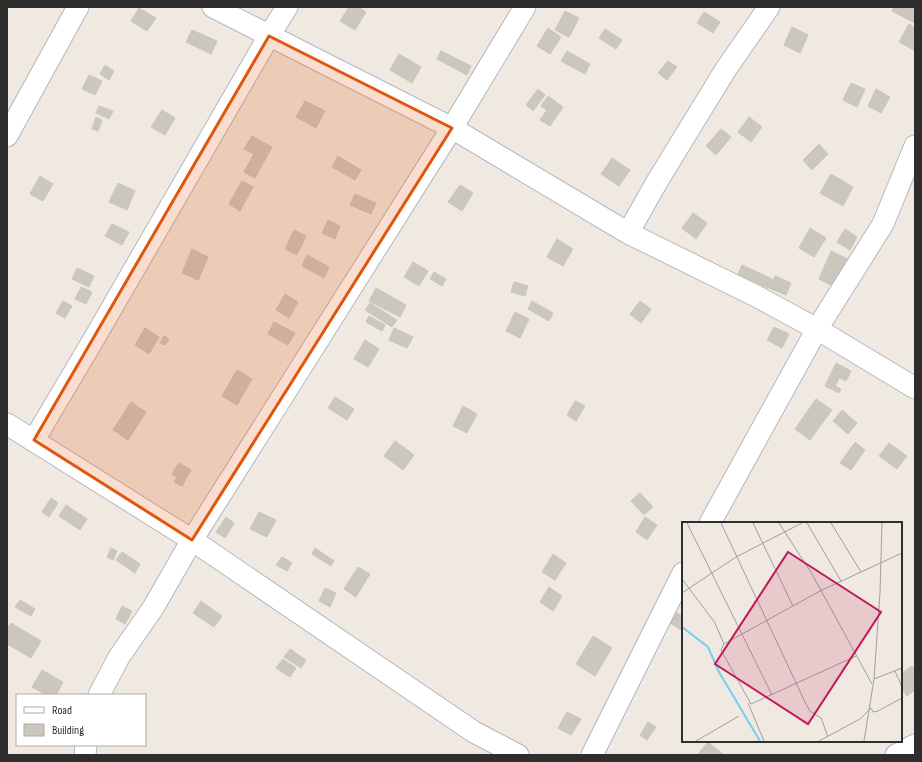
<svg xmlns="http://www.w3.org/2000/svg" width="922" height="762" font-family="'Sofia Sans Condensed',sans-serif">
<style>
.building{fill:#cbc7bf;stroke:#cbc5ba}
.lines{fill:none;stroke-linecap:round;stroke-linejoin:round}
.street-casing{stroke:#b4b7c1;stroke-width:23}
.street{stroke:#fff;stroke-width:21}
.marked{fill:#df570e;fill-opacity:0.2;stroke:#df570e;stroke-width:3;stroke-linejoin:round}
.inset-river{fill:none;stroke:#75cff0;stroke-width:2}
.inset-road{fill:none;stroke:#a29e99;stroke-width:1}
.view{fill:#c2185b;fill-opacity:0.15;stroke:#c2185b;stroke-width:2}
.inset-edge{fill:none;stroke:#2e2e2e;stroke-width:2}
</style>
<rect width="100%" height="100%" fill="#efe9e1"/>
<path class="building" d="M349,7h9l8,5 -11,18 -15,-9z
M894,7h21v16l-23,-12z
M139,8l17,10 -9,13 -16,-10z
M565,11l14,7 -10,19 -14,-7z
M704,12l16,10 -7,11 -16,-10z
M909,24l6,4 -1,22 -15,-8z
M792,27l16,8 -8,18 -16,-8z
M548,28l13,9 -11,17 -13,-8z
M605,29l17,11 -6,9 -17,-11z
M192,30l25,11 -6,13 -25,-12z
M441,51l30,15 -4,9 -30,-16z
M567,51l23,13 -5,10 -24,-13z
M399,54l22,13 -9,16 -22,-13z
M668,61l9,6 -10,13 -9,-7z
M105,65l9,6 -5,9 -9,-6z
M89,75l13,6 -7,14 -13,-6z
M851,83l14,6 -8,18 -14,-7z
M538,89l7,6 -12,16 -7,-6z
M876,89l14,8 -9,16 -13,-7z
M548,96l15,11 -13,19 -10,-6 7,-10 -6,-4z
M305,101l20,10 -9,17 -20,-11z
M99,106l14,5 -4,8 -13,-6z
M162,110l13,8 -10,17 -14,-8z
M96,117l6,3 -4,11 -6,-2z
M749,117l13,10 -11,15 -13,-10z
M721,129l10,8 -15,18 -10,-9z
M252,136l20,11 -17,31 -11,-6 10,-18 -10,-5z
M819,144l9,10 -16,16 -9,-10z
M338,156l23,14 -6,10 -23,-13z
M612,158l18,12 -11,16 -18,-12z
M831,174l22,13 -10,19 -23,-13z
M40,176l13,8 -10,17 -13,-7z
M242,181l11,6 -13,24 -11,-7z
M118,183l17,8 -8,19 -18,-8z
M460,185l13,8 -11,18 -14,-9z
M355,194l21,9 -5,11 -21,-9z
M693,213l14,10 -11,16 -14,-11z
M328,220l12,6 -5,13 -13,-6z
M112,224l17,8 -7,13 -17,-9z
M810,228l16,10 -12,19 -15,-9z
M845,229l12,8 -7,13 -13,-8z
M294,230l12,6 -9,19 -12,-6z
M557,239l16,10 -10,17 -16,-9z
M192,249l16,8 -10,23 -16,-7z
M831,251l19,9 -13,28 -18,-9z
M307,255l22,12 -5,11 -22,-12z
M413,262l15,9 -9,15 -15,-9z
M742,265l30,14 -4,9 -30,-14z
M77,268l17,8 -5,11 -17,-8z
M434,272l12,7 -4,7 -12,-7z
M775,276l16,7 -5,12 -17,-7z
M514,282l14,4 -3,10 -14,-4z
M81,287l11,5 -6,12 -11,-5z
M376,288l30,17 -6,12 -31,-16z
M285,294l13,8 -9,16 -13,-8z
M63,301l9,5 -7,12 -9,-5z
M532,301l21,12 -4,8 -21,-12z
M640,301l11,8 -10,14 -11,-9z
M370,303l27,17 -5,7 -27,-17z
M515,312l14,7 -9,19 -14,-7z
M369,316l16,9 -3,6 -16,-9z
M274,322l21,11 -7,12 -20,-11z
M774,327l15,7 -7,14 -15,-8z
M145,328l14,9 -10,17 -14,-9z
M394,328l19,9 -6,11 -18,-8z
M164,336l5,3 -4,6 -5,-2z
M365,340l14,9 -11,18 -14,-8z
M836,363l15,8 -5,10 -7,-3 -4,8 6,3 -2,4 -14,-7z
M237,370l15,9 -15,26 -15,-9z
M335,397l19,12 -7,11 -19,-12z
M816,399l16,11 -22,30 -15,-11z
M575,401l10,5 -9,15 -9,-6z
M131,402l15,10 -18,28 -15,-10z
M463,406l14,8 -10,19 -14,-7z
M842,410l15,13 -9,11 -15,-13z
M395,441l19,14 -11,15 -19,-14z
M855,442l10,8 -14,20 -11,-7z
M889,443l18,13 -10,13 -18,-13z
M179,463l12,7 -9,16 -8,-4 3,-5 -5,-3z
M640,493l13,14 -9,8 -13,-14z
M51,498l7,5 -9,14 -7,-5z
M66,505l21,14 -7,11 -21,-14z
M259,512l17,8 -9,17 -17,-8z
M226,517l8,6 -9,15 -9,-6z
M645,517l12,8 -10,15 -11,-8z
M111,548l6,3 -4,9 -6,-3z
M315,548l19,13 -3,5 -19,-12z
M122,552l18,12 -5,9 -19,-13z
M553,554l13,9 -11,17 -13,-8z
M282,557l10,6 -5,8 -11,-6z
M358,567l12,7 -14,23 -12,-8z
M549,587l13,9 -9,15 -13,-9z
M325,588l11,5 -6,14 -11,-6z
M20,600l15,9 -4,7 -16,-9z
M201,601l21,15 -8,11 -21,-14z
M122,606l10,5 -7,13 -9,-5z
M676,612l7,5v14l-13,-8z
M11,623l30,18 -10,17 -24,-14v-15z
M593,636l19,12 -17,28 -19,-12z
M290,649l16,11 -5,8 -17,-11z
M283,659l13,9 -6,9 -14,-9z
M912,666l3,5v19l-8,6 -6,-9v-13z
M42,670l21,12 -7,13h-10l-14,-8z
M567,712l14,7 -10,16 -13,-7z
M648,722l8,5 -9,13 -7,-5z
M708,742l15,12 -1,1h-25z"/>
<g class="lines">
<g class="street-casing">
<path id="street" d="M213,7l239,121 176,105 128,63 61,33 98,59
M7,136l71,-129
M628,233l30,-53 68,-111 43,-62
M7,424l185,116 282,192 44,23
M34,440l61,-103 174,-301 18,-29
M710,523l107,-194 66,-105 32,-78
M99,695l20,-38 34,-49 39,-68 260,-412 73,-121
M85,755l1,-10
M592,755l91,-182
M896,755l19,-10"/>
</g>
<use href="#street" class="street"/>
</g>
<path class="marked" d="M269,36l183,92 -260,412 -158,-100z"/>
<g transform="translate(682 522)">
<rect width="220" height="220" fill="#efe9e1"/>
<path class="inset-river" d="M0,105l26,20 11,25 41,69"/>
<path class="inset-road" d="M5,1l85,172M39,1l84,179 5,9 11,7 7,19M71,1l40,83M97,1l33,51 60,110M125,1l34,58M149,1l30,49M0,57l33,44 9,21M0,71l54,-36 66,-34M174,134l-105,48 -30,-54 3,-6 96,-53 82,-38M213,149l7,16M192,157l28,-11M66,181l16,38M14,219l43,-25M137,219l41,-22 11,-11 2,4 5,-1 24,-13M182,219l10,-62 6,-86 2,-70"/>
<path class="view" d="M106,30l93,60 -73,112 -93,-60z"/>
<rect width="220" height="220" class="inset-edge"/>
</g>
<rect width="922" height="762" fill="none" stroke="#2e2e2e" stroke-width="16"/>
<rect x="16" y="694" width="130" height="52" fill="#ffffff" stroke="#ababab"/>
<rect x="24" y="707" width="20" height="6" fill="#ffffff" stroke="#ababab"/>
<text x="52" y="714" font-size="12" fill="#2e2e2e">Road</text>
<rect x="24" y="724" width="20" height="12" fill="#cbc7bf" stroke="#ababab"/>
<text x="52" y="734" font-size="12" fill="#2e2e2e">Building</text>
</svg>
